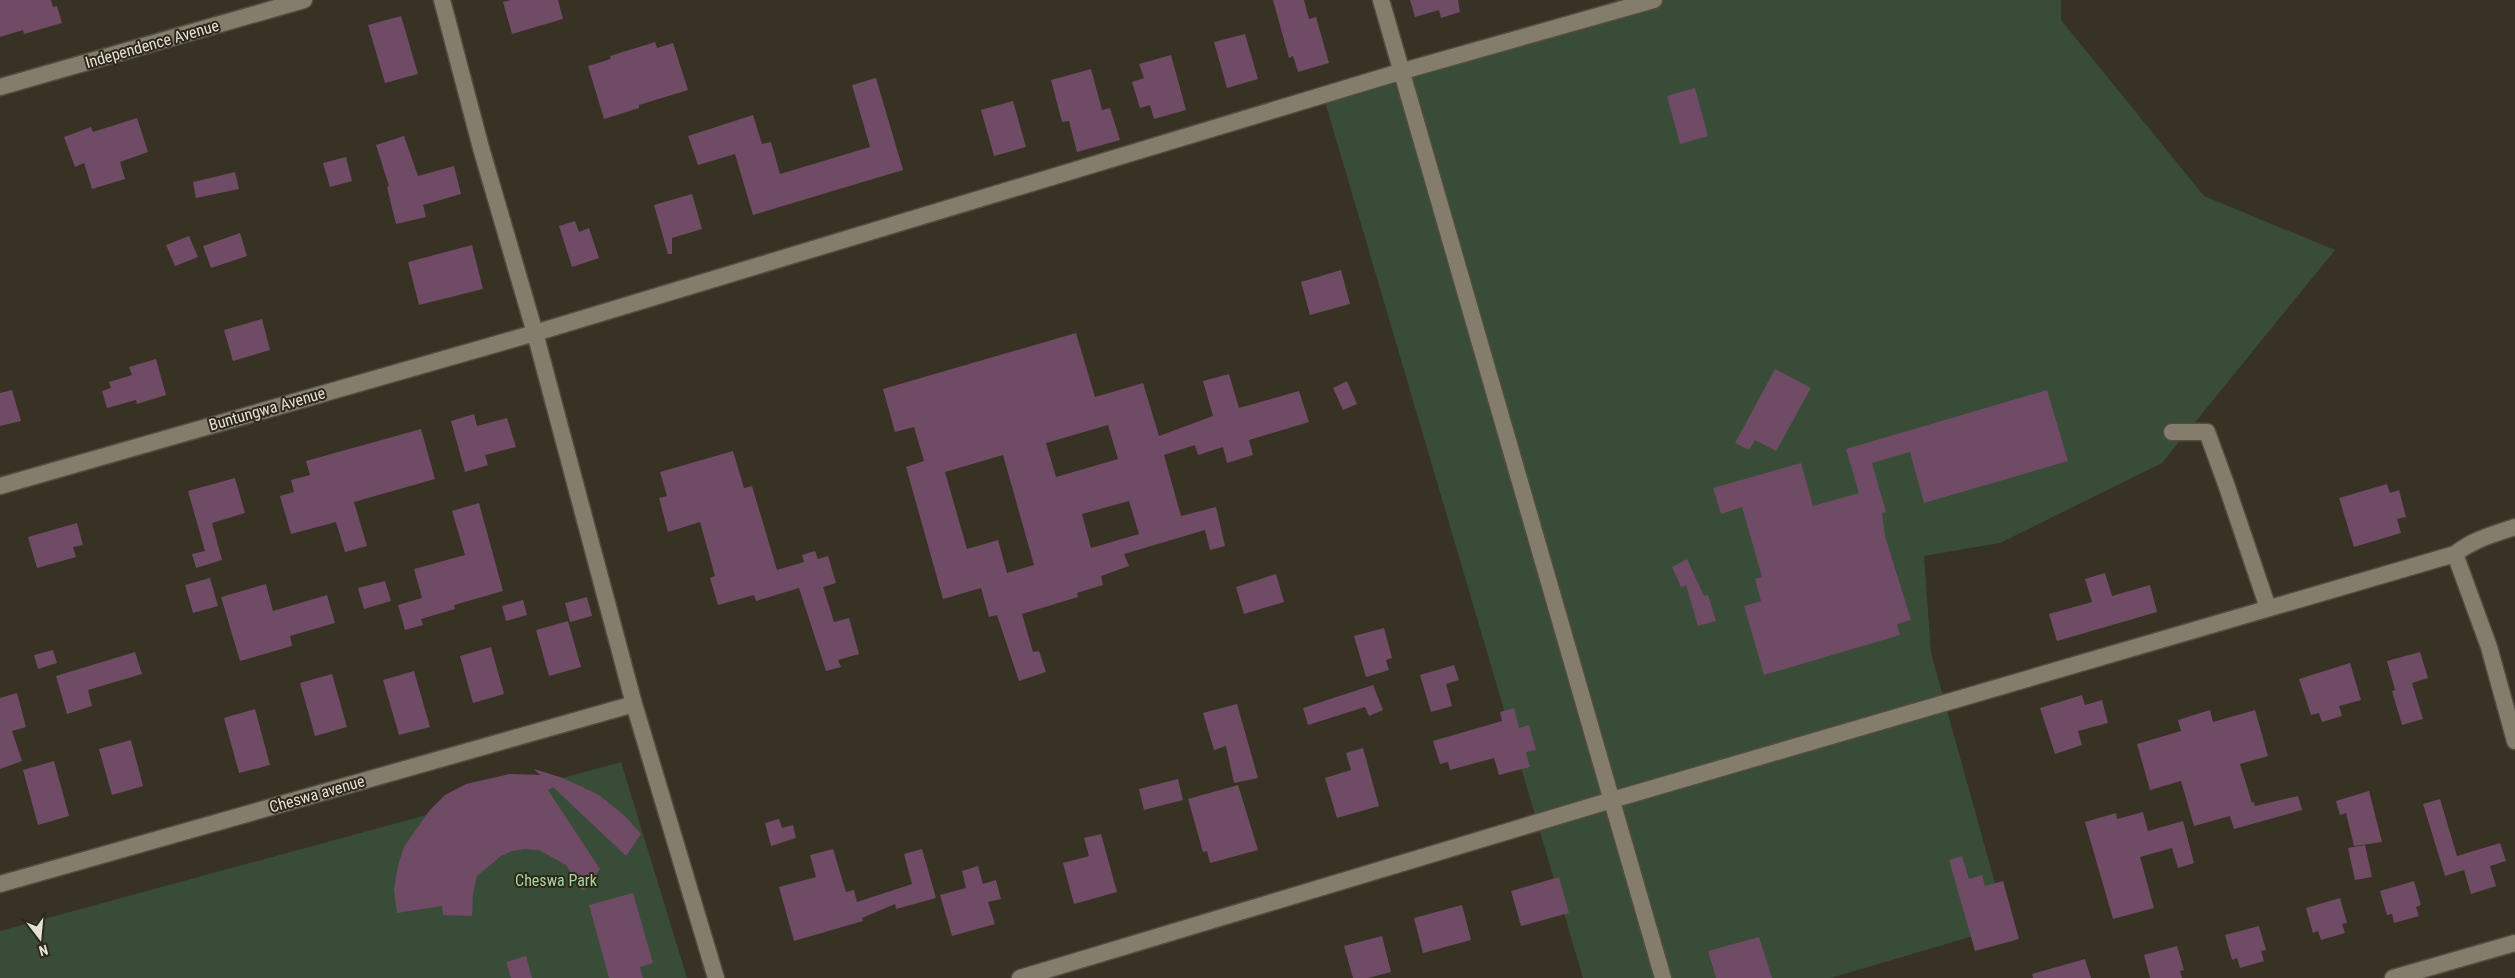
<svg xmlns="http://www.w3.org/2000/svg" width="2515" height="978" viewBox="0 0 2515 978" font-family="'Roboto Condensed',sans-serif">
<rect width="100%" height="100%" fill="#383224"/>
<!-- green -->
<path fill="#384c37" d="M 1618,0 L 2061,0 L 2061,20 L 2204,196 L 2335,250 L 2162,463 L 2000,543 L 1924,556 L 1931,653 L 2007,926 L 1831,978 L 1583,978 L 1321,88 Z
M 621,762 L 687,978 L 0,978 L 0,931 Z"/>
<!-- building -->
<path fill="#6f4b66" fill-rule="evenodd" d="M 0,0 L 51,0 L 53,7 L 57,6 L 62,23 L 24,34 L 23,30 L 0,37 Z
M 511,0 L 558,0 L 563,19 L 512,34 L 503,2 Z
M 1273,0 L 1304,0 L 1309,19 L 1316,17 L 1329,63 L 1298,72 L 1293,56 L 1289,58 Z
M 1410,0 L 1458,0 L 1460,12 L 1441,18 L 1439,10 L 1415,17 Z
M 401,16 L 418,74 L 385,83 L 368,25 Z
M 1245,34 L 1258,79 L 1227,88 L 1214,42 Z
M 655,42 L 657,48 L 673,43 L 688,90 L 639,105 L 639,108 L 604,119 L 588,66 L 611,59 L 610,56 Z
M 1171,55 L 1186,110 L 1154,119 L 1150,105 L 1140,108 L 1132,82 L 1144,78 L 1139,64 Z
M 1091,69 L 1102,110 L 1110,108 L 1120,140 L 1077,152 L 1069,121 L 1062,122 L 1051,80 Z
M 876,78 L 903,170 L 753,215 L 735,154 L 698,165 L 688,136 L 753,115 L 762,144 L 771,142 L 780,174 L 870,147 L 852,85 Z
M 1695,88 L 1708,136 L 1680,144 L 1667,96 Z
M 1013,101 L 1026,147 L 994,156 L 981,110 Z
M 137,118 L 148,152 L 120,162 L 125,179 L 92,189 L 84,163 L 75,167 L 64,137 L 91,127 L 93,132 Z
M 404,136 L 418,176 L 454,166 L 461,194 L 423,205 L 426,217 L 396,224 L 387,187 L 389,186 L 376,145 Z
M 346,157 L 352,181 L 330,187 L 323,163 Z
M 235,172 L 239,189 L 196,198 L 193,182 Z
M 692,194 L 702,229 L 672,238 L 672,254 L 668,254 L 654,205 Z
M 575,221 L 579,232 L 589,228 L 599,258 L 572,267 L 559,226 Z
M 240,233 L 247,256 L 211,268 L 203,246 Z
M 189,236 L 198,257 L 175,266 L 166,245 Z
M 472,245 L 483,289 L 419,305 L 408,262 Z
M 1341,270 L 1350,304 L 1310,315 L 1301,282 Z
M 262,319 L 270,350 L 233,361 L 224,330 Z
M 1076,333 L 1095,397 L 1143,383 L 1159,436 L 1213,416 L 1203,381 L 1229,374 L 1239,408 L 1299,391 L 1309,422 L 1249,440 L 1253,455 L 1227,463 L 1223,447 L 1198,455 L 1195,445 L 1164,455 L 1181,516 L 1216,507 L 1225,546 L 1210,550 L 1205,530 L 1124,554 L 1129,566 L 1101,576 L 1103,585 L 1077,593 L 1078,597 L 1022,614 L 1033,652 L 1039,651 L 1046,672 L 1019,681 L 997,615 L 989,617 L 981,588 L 943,599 L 906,467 L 924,461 L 914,427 L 895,432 L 883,389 ZM 1108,425 L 1118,459 L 1056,477 L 1046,443 ZM 1003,455 L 1034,565 L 1007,573 L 998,540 L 967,549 L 945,472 ZM 1129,501 L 1139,534 L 1091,548 L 1082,514 Z
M 156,359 L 166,395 L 137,404 L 136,400 L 107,408 L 102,391 L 111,388 L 109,382 L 132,375 L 129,367 Z
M 1775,369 L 1811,388 L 1776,451 L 1755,440 L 1749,450 L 1735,443 Z
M 1347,381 L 1357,404 L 1343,410 L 1333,388 Z
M 12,390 L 21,421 L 0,426 L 0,393 Z
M 2047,390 L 2068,461 L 1924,503 L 1910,452 L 1872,463 L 1886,512 L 1882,513 L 1885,536 L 1911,620 L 1897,624 L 1900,635 L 1764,675 L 1744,606 L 1761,601 L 1755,579 L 1762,577 L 1742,507 L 1721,514 L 1713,488 L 1801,463 L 1813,506 L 1859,493 L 1846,449 Z
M 474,414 L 477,426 L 507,418 L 516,447 L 485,455 L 488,465 L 465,472 L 451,421 Z
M 421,429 L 435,479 L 354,502 L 367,546 L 345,552 L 336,522 L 291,534 L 280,496 L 294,492 L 291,480 L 310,475 L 306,461 Z
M 733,451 L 744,488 L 752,486 L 777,570 L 804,562 L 802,555 L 815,551 L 818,559 L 828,556 L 836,583 L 823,587 L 834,622 L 849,618 L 859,654 L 838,660 L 841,667 L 826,671 L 799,588 L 756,601 L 754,595 L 718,605 L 710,578 L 715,576 L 700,522 L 668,532 L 659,498 L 667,496 L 660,472 Z
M 235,478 L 245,513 L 212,523 L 222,560 L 196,568 L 192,554 L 205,551 L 188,491 Z
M 2387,484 L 2390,493 L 2399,490 L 2406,517 L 2397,519 L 2401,533 L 2354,547 L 2339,498 Z
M 479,503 L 503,591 L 454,605 L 455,609 L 421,619 L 423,625 L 405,630 L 398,605 L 422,598 L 414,569 L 465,555 L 452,511 Z
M 77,523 L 83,545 L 73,547 L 76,557 L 37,568 L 28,537 Z
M 1687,559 L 1704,596 L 1708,595 L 1716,621 L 1698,626 L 1686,585 L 1681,587 L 1672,567 Z
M 2105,573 L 2112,596 L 2150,585 L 2157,612 L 2057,641 L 2049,614 L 2092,602 L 2085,579 Z
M 1276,574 L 1284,602 L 1244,614 L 1236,587 Z
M 210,578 L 218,606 L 193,613 L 185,585 Z
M 385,581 L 391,601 L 364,609 L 358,588 Z
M 266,584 L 273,611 L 327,595 L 335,623 L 290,636 L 292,646 L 240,661 L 221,597 Z
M 587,597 L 592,616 L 570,622 L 565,603 Z
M 523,600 L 527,615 L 506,621 L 502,606 Z
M 568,621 L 581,667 L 549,676 L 536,630 Z
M 1384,628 L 1392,658 L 1386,660 L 1389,670 L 1366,677 L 1354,636 Z
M 491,647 L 504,694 L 473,703 L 460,656 Z
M 53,650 L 57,663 L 38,669 L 34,655 Z
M 135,652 L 142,674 L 88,690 L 92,706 L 67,714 L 56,676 Z
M 2420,652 L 2428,678 L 2412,683 L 2423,719 L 2402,725 L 2392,691 L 2395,690 L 2387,661 Z
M 2350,663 L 2361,700 L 2339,706 L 2342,716 L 2322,722 L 2319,713 L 2311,715 L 2299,679 Z
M 1454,665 L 1459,680 L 1446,684 L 1452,706 L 1431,712 L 1420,675 Z
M 414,671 L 430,727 L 399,735 L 383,680 Z
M 332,674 L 347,727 L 315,736 L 300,683 Z
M 1373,685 L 1383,710 L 1369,716 L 1365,707 L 1308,725 L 1303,708 Z
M 17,693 L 26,727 L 12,731 L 22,761 L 0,769 L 0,698 Z
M 2082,695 L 2085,705 L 2102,700 L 2108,723 L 2078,731 L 2082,745 L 2055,754 L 2040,708 Z
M 1237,704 L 1258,778 L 1234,783 L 1226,746 L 1214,750 L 1203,713 Z
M 1514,708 L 1519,728 L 1529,725 L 1536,750 L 1526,752 L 1530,767 L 1499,775 L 1494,758 L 1450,770 L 1448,762 L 1440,764 L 1433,741 L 1502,721 L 1500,712 Z
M 255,709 L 270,765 L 239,773 L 224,718 Z
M 2210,710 L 2213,722 L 2255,710 L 2268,756 L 2240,764 L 2252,803 L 2254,802 L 2255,806 L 2298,796 L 2302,810 L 2234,829 L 2230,816 L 2194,826 L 2181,781 L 2150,790 L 2137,744 L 2181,731 L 2178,720 Z
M 131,740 L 143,786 L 112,795 L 99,749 Z
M 1363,748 L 1379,806 L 1337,818 L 1325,778 L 1351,770 L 1346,753 Z
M 54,761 L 69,816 L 38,825 L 23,770 Z
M 534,769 L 563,778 L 599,795 L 625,816 L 641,834 L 626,856 L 553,787 L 548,790 L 600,869 L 583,891 L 566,865 L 539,850 L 524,849 L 512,851 L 501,856 L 477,876 L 473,894 L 472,916 L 443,915 L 442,906 L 397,913 L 394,890 L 398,865 L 404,847 L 429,811 L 445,795 L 466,784 L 510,774 L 540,775 Z
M 1178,779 L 1183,800 L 1144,810 L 1139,789 Z
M 1238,785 L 1258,850 L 1210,863 L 1207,851 L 1203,852 L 1188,799 Z
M 2369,791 L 2382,842 L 2354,846 L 2346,813 L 2340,815 L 2336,801 Z
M 2440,799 L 2457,856 L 2500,843 L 2506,861 L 2490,866 L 2496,886 L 2471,894 L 2464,870 L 2445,876 L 2423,804 Z
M 2143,812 L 2148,831 L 2183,821 L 2194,863 L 2178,868 L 2172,848 L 2140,857 L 2154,908 L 2113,919 L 2085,822 L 2116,813 L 2117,819 Z
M 779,819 L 782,828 L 793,825 L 796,838 L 771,846 L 765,823 Z
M 1101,834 L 1117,892 L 1074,904 L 1063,863 L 1089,856 L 1084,838 Z
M 2365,845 L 2372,877 L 2355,880 L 2348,848 Z
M 833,849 L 846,892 L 854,890 L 857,902 L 912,884 L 904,854 L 922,849 L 936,898 L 896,909 L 895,904 L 862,918 L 863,921 L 794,941 L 779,887 L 816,877 L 810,855 Z
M 1962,856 L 1969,879 L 1982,875 L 1985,886 L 2003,881 L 2019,939 L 1975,951 L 1949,860 Z
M 978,866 L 983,884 L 996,880 L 1001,899 L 988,902 L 995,924 L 952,936 L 940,895 L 966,888 L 962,871 Z
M 1559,877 L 1569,913 L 1521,926 L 1511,891 Z
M 2414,881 L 2421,905 L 2416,907 L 2419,916 L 2394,923 L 2392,914 L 2387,915 L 2380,891 Z
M 633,893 L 653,963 L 640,967 L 643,978 L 609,978 L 589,905 Z
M 2340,898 L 2347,923 L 2342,924 L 2345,933 L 2321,940 L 2318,931 L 2313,933 L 2306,908 Z
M 1462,905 L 1471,940 L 1423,953 L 1414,918 Z
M 2259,926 L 2266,950 L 2261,951 L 2264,961 L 2240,968 L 2237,958 L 2232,960 L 2225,935 Z
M 1382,936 L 1391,972 L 1368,978 L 1353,978 L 1344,946 Z
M 1759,937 L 1772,978 L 1716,978 L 1708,951 Z
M 2177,946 L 2184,970 L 2180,971 L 2182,978 L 2150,978 L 2144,955 Z
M 526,956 L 532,978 L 511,978 L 506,962 Z
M 2085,959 L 2091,978 L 2033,978 L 2032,974 Z"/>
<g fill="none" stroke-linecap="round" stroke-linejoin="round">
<defs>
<path id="street" d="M 442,0 L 481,148 L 535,333 L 634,704 L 716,978
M 1381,0 L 1663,978
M 0,87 L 304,0
M 2172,432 L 2207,432 L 2226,484 L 2268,608
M 0,486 L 535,333 L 1403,71 L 1654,0
M 2455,554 C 2472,540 2494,534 2515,527
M 0,884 L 634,704
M 1020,978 L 1612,800 L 2455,554 L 2489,647 L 2515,741
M 2393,978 L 2515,943"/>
</defs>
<!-- street casing -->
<use href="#street" stroke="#524d41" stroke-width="19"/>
<!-- street -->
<use href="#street" stroke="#847d6c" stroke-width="16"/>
</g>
<g text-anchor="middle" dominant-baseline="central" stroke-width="4" stroke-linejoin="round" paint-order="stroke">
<!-- street labels -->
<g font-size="16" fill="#e3e0d7" stroke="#2e281a">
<text transform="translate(152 44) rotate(-16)">Independence Avenue</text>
<text transform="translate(267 409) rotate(-16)">Buntungwa Avenue</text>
<text transform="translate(317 794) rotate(-16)">Cheswa avenue</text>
</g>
<!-- park labels -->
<g font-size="16" fill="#a3d8a0" stroke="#2e281a">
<text x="556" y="880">Cheswa Park</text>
</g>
</g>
<!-- north arrow -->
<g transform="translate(40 938) rotate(164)" stroke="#2e281a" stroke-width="4" paint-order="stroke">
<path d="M0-4L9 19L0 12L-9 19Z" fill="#e3e0d7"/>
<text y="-8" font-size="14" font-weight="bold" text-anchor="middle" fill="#e3e0d7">N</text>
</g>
</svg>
